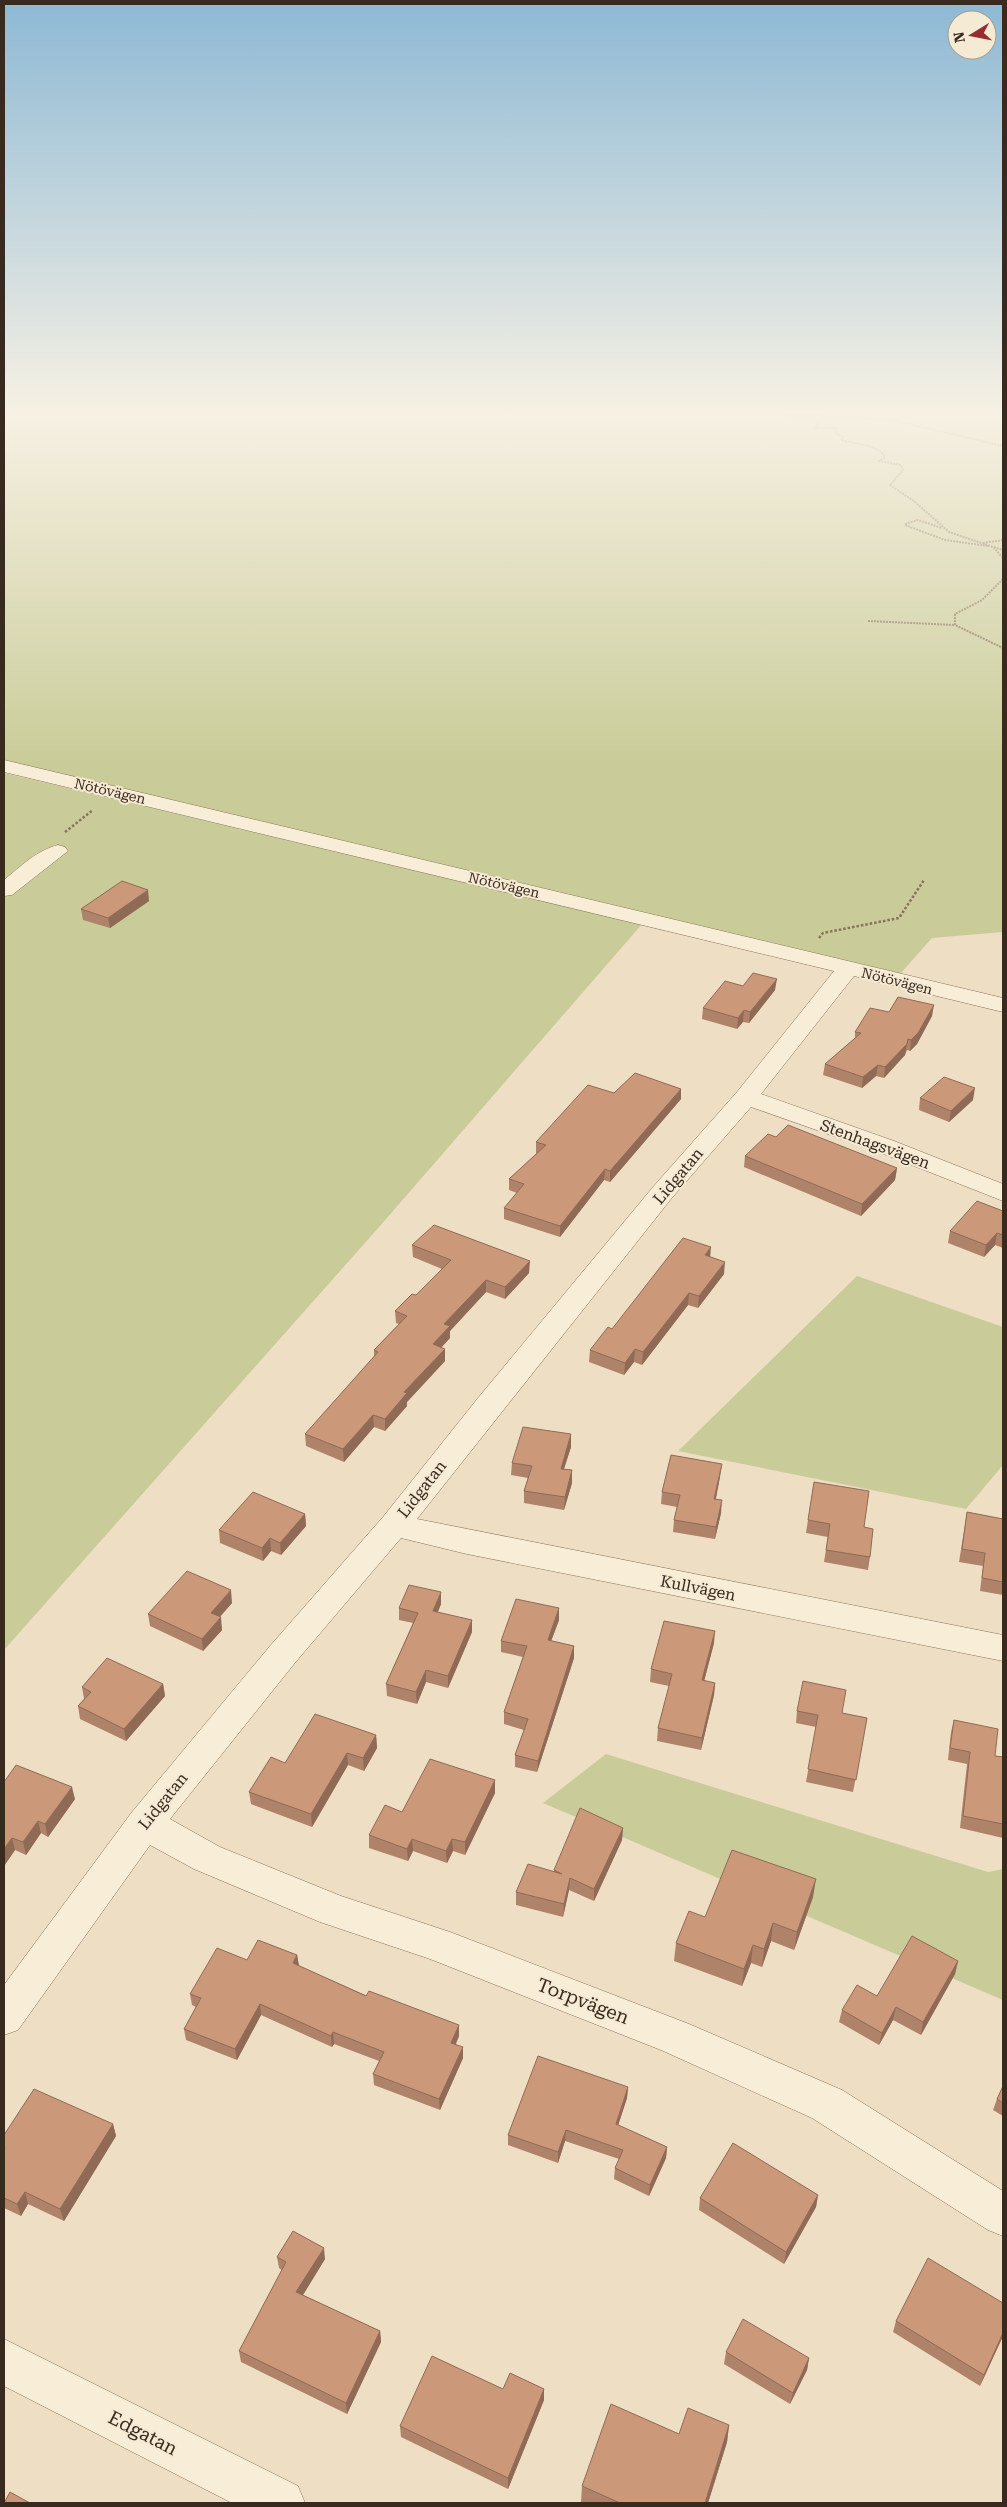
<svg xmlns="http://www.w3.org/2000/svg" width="1007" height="2507" viewBox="0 0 1007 2507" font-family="'Roboto Serif',serif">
<rect width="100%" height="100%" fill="#eedfc4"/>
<!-- green -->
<path fill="#c9cc98" d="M 4,414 L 1003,414 L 1003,932 L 932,938 L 893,982 L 620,910 L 4,761 Z
M 4,773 L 643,923 L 380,1226 L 4,1650 Z
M 857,1276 L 1003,1327 L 1003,1465 L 966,1509 L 678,1451 Z
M 606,1754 L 988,1872 L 1003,1869 L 1003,2000 L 543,1803 Z"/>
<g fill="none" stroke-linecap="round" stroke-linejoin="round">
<defs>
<path id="minor" d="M 4,760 L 1003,998 L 1003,1012 L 854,976 L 761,1094 L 894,1141 L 1003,1184 L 1003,1201 L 876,1151 L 751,1107 L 671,1199 L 417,1519 L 1003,1635 L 1003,1661 L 467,1554 L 401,1538 L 294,1664 L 170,1819 L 220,1847 L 341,1896 L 450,1932 L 689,2024 L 842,2090 L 1003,2191 L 1003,2236 L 988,2230 L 812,2118 L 661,2050 L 430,1959 L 320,1922 L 194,1869 L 150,1845 L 18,2030 L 4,2035 L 4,1985 L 132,1812 L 270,1646 L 383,1517 L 478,1398 L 653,1187 L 737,1092 L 834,971 L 4,772 Z
M 58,845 L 65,847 L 68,851 L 12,895 L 4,896 L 4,880 C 20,867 37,850 58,845 Z
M 4,2339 L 298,2486 L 305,2503 L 232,2503 L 4,2386 Z"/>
</defs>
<!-- minor casing -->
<use href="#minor" stroke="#88705b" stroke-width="1"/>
<!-- path-far1 -->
<path stroke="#88705b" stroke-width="2" stroke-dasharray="2 1" stroke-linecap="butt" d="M 772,414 L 780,415
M 778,414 L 892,420 L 1003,446
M 810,414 L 819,422 L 815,428 L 835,428 L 836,433 L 843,437 L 841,440 C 854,444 878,444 885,457 L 879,461 L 901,465 L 903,470 L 890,485 L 915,502 L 949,532 L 993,547 L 1003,558
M 789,416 L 813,419
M 905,524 L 918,520 L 942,528
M 905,525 L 945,540 L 988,546
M 983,543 L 1003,540
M 994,547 L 1003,550
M 1003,579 L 982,600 L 955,614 L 955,625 L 1003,648
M 868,621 L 955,625"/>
<!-- path -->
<path stroke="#88705b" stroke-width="2.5" stroke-dasharray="2.5 2" stroke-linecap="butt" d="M 65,832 L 93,810
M 819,938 L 823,933 L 899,918 L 924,880"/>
<!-- minor -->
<use href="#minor" fill="#f8edd7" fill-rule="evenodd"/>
</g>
<!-- wall -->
<path fill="#af8369" d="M 149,901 L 110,928 L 83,920 L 81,909 Z
M 743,986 L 775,990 L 749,1023 L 743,1022 L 737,1029 L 702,1019 L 703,1008 Z
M 889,1012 L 932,1016 L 917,1044 L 910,1051 L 907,1050 L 905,1055 L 884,1078 L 876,1076 L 862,1088 L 823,1075 L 825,1064 L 855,1038 L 855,1032 Z
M 614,1093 L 681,1099 L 610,1182 L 604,1180 L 560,1237 L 504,1219 L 504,1208 L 517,1193 L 509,1190 L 509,1179 L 537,1153 L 536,1153 L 536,1142 Z
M 920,1098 L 973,1100 L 949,1122 L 919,1110 Z
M 776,1137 L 897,1168 L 895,1180 L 861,1216 L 744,1167 L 745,1156 Z
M 1003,1211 L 1003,1248 L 995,1245 L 984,1257 L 948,1243 L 950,1231 Z
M 412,1245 L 529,1273 L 505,1299 L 486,1292 L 450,1331 L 450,1338 L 441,1348 L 445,1349 L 445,1361 L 407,1402 L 407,1406 L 385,1431 L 374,1427 L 344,1462 L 306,1446 L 305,1434 L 374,1357 L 374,1350 L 399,1324 L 396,1323 L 395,1311 L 416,1295 L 442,1269 L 413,1257 Z
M 710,1257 L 724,1274 L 698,1308 L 688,1305 L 642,1365 L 634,1362 L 624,1375 L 589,1362 L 590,1350 L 612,1329 Z
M 571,1434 L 571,1447 L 564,1469 L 572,1470 L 572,1483 L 564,1510 L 524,1503 L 524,1491 L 528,1478 L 511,1475 L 512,1463 Z
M 720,1477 L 716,1499 L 721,1513 L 715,1539 L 673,1532 L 674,1520 L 677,1507 L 661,1504 L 662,1492 Z
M 967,1512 L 1003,1519 L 1003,1595 L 980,1591 L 983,1566 L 959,1562 Z
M 305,1514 L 306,1526 L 281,1555 L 271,1551 L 263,1561 L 220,1543 L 219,1530 Z
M 808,1520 L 864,1527 L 870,1557 L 868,1570 L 824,1562 L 828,1537 L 806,1533 Z
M 232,1603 L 220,1617 L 222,1630 L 203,1651 L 150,1626 L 148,1614 Z
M 441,1604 L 438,1612 L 472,1632 L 448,1688 L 426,1682 L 417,1704 L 387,1696 L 386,1684 L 413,1623 L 399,1620 L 399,1608 Z
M 559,1620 L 551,1641 L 574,1646 L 574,1658 L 537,1772 L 515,1767 L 515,1755 L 524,1730 L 504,1724 L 504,1712 L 523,1657 L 501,1652 L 501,1641 Z
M 714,1643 L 704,1681 L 715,1683 L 714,1695 L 701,1750 L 657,1741 L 658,1728 L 669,1686 L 650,1682 L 651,1669 Z
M 163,1684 L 165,1696 L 126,1741 L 80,1719 L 78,1706 L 84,1699 L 82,1687 Z
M 797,1711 L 842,1713 L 867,1718 L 853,1792 L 806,1782 L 816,1727 L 796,1723 Z
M 954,1720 L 995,1756 L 1003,1757 L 1003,1838 L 960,1828 L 967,1764 L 948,1760 L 951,1732 Z
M 376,1735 L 377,1748 L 364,1771 L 348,1765 L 312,1827 L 251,1804 L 249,1792 L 285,1763 Z
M 495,1780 L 495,1793 L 465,1855 L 453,1851 L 447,1863 L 413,1851 L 408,1861 L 369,1848 L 369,1835 L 402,1812 Z
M 4,1782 L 75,1799 L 48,1837 L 41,1833 L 26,1855 L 15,1850 L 4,1866 Z
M 623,1828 L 622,1840 L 594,1901 L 569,1890 L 563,1917 L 516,1905 L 516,1892 L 554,1871 L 554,1870 Z
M 813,1897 L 794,1950 L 771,1941 L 762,1967 L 751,1963 L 742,1986 L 674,1961 L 676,1943 L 705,1917 Z
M 297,1955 L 299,1966 L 459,2036 L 456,2044 L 463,2058 L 440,2110 L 374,2085 L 373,2074 L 379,2061 L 334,2044 L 332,2047 L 261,2015 L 237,2060 L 186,2040 L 184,2029 L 196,2007 L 192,2005 L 190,1994 L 247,1960 Z
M 958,1961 L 955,1974 L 921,2035 L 893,2020 L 879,2045 L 839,2022 L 842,2010 Z
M 1003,2086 L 1003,2116 L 993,2110 L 997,2099 Z
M 628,2087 L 627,2098 L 618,2125 L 667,2147 L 666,2158 L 649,2196 L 614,2179 L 615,2168 L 619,2159 L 565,2141 L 558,2163 L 508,2145 L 508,2135 Z
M 113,2124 L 116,2136 L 64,2221 L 28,2204 L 21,2216 L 4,2208 L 4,2135 Z
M 818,2195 L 816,2207 L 784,2264 L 699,2210 L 700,2198 Z
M 277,2257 L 325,2259 L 303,2295 L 380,2331 L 381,2342 L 347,2414 L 241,2362 L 239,2351 L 282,2270 L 279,2268 Z
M 896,2321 L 1003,2336 L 980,2386 L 893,2332 Z
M 726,2352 L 809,2358 L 807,2370 L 790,2404 L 724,2364 Z
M 503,2389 L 544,2389 L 544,2400 L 508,2489 L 401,2437 L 400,2426 Z
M 729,2425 L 727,2442 L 708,2503 L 584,2503 L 581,2502 L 582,2486 L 679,2434 Z"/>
<!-- shaded-wall -->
<path fill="#8f6a55" d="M 148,890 L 149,901 L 110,928 L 108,918 Z
M 777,979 L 775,990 L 749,1023 L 750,1012 Z
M 934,1005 L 932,1016 L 917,1044 L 910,1051 L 911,1040 Z
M 744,1010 L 743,1022 L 737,1029 L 738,1018 Z
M 908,1039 L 905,1055 L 884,1078 L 885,1067 Z
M 878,1065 L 876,1076 L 862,1088 L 863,1077 Z
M 975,1088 L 973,1100 L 949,1122 L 951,1111 Z
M 681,1089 L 681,1099 L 610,1182 L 610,1171 Z
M 897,1168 L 895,1180 L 861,1216 L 862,1204 Z
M 605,1169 L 604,1180 L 560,1237 L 560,1226 Z
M 997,1233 L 995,1245 L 984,1257 L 986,1245 Z
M 711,1247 L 710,1259 L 705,1255 Z
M 530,1261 L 529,1273 L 505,1299 L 505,1287 Z
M 725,1262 L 724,1274 L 698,1308 L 699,1296 Z
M 486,1280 L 486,1292 L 450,1331 L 450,1338 L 433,1356 L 433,1344 L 444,1324 Z
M 689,1293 L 688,1305 L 642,1365 L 643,1352 Z
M 445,1349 L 445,1361 L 407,1402 L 407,1406 L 385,1431 L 385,1419 L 404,1392 Z
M 635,1349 L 634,1362 L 624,1375 L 625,1363 Z
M 373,1415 L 374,1427 L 344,1462 L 343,1449 Z
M 571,1434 L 571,1447 L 560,1481 L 561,1469 Z
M 722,1464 L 720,1477 L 713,1511 L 714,1499 Z
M 572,1470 L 572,1483 L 564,1510 L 565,1497 Z
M 722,1500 L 721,1513 L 715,1539 L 716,1527 Z
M 305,1514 L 306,1526 L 281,1555 L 280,1543 Z
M 270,1538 L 271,1551 L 263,1561 L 262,1548 Z
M 231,1590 L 232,1603 L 212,1625 L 211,1613 Z
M 441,1592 L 441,1604 L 433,1623 L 433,1611 Z
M 559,1608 L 559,1620 L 547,1652 L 548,1640 Z
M 221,1617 L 222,1630 L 203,1651 L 202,1639 Z
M 472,1620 L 472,1632 L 448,1688 L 448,1676 Z
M 715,1631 L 714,1643 L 701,1693 L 702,1680 Z
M 574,1646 L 574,1658 L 537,1772 L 538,1761 Z
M 426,1670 L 426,1682 L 417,1704 L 416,1692 Z
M 715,1683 L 714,1695 L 701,1750 L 702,1738 Z
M 163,1684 L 165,1696 L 126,1741 L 124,1729 Z
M 376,1735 L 377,1748 L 364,1771 L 363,1758 Z
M 347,1753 L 348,1765 L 312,1827 L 311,1814 Z
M 495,1780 L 495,1793 L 465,1855 L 465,1842 Z
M 72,1787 L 75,1799 L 48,1837 L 45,1824 Z
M 38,1821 L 41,1833 L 26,1855 L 23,1842 Z
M 623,1828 L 622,1840 L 594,1901 L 594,1889 Z
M 12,1838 L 15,1850 L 4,1866 L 4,1849 Z
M 412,1839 L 413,1851 L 408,1861 L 407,1849 Z
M 452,1839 L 453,1851 L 447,1863 L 446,1851 Z
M 570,1878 L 569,1890 L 563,1917 L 564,1904 Z
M 816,1879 L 813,1897 L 794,1950 L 797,1932 Z
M 773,1923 L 771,1941 L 762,1967 L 764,1949 Z
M 753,1945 L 751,1963 L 742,1986 L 744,1969 Z
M 297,1955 L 299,1966 L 293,1963 Z
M 958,1961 L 955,1974 L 921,2035 L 923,2022 Z
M 260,2004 L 261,2015 L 237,2060 L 235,2049 Z
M 896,2007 L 893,2020 L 879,2045 L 882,2033 Z
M 459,2025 L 459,2036 L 451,2054 L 451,2043 Z
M 333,2032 L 334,2044 L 332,2047 L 331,2036 Z
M 463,2047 L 463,2058 L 440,2110 L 439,2099 Z
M 628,2087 L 627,2098 L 615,2135 L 616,2124 Z
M 113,2124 L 116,2136 L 64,2221 L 60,2209 Z
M 566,2130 L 565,2141 L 558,2163 L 558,2152 Z
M 667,2147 L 666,2158 L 649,2196 L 650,2185 Z
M 25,2192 L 28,2204 L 21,2216 L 17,2204 Z
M 818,2195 L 816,2207 L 784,2264 L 786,2252 Z
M 324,2248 L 325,2259 L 298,2303 L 296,2292 Z
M 380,2331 L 381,2342 L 347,2414 L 346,2403 Z
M 1003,2333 L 1003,2336 L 980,2386 L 984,2375 Z
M 809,2358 L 807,2370 L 790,2404 L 793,2393 Z
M 544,2389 L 544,2400 L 508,2489 L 508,2478 Z
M 729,2425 L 727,2442 L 708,2503 L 705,2503 Z"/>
<!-- building -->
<path fill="#cc987a" stroke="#8f6a55" d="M 122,881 L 148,890 L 108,918 L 81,909 Z
M 753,973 L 777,979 L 750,1012 L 744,1010 L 738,1018 L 703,1008 L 725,981 L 743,986 Z
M 898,997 L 934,1005 L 918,1033 L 911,1040 L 908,1039 L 907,1044 L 885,1067 L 878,1065 L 863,1077 L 825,1064 L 861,1033 L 855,1032 L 870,1008 L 889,1012 Z
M 635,1073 L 681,1089 L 610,1171 L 605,1169 L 560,1226 L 504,1208 L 524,1184 L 509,1179 L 546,1145 L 536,1142 L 588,1085 L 614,1093 Z
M 944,1077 L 975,1088 L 951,1111 L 920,1098 Z
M 788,1125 L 897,1168 L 862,1204 L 745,1156 L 768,1134 L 776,1137 Z
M 977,1201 L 1003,1211 L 1003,1235 L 997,1233 L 986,1245 L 950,1231 Z
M 434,1225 L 530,1261 L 505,1287 L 486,1280 L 444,1324 L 450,1326 L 433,1344 L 445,1349 L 404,1392 L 407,1393 L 385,1419 L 373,1415 L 343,1449 L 305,1434 L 378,1352 L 374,1350 L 407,1316 L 395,1311 L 412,1294 L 416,1295 L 451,1260 L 412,1245 Z
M 683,1238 L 711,1247 L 705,1255 L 725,1262 L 699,1296 L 689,1293 L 643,1352 L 635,1349 L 625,1363 L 590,1350 L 608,1327 L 612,1329 Z
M 523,1427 L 571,1434 L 561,1469 L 572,1470 L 565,1497 L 524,1491 L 532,1466 L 512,1463 Z
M 671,1455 L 722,1464 L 714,1499 L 722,1500 L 716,1527 L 674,1520 L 680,1495 L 662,1492 Z
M 814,1482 L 869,1491 L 864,1527 L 873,1529 L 870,1557 L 826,1550 L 830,1524 L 808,1520 Z
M 253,1492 L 305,1514 L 280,1543 L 270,1538 L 262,1548 L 219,1530 Z
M 967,1512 L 1003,1519 L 1003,1582 L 982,1578 L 985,1553 L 962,1549 Z
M 187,1571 L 231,1590 L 211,1613 L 221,1617 L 202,1639 L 148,1614 Z
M 409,1585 L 441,1592 L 433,1611 L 472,1620 L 448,1676 L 426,1670 L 416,1692 L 386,1684 L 418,1613 L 399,1608 Z
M 516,1599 L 559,1608 L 548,1640 L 574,1646 L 538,1761 L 515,1755 L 528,1719 L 504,1712 L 527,1646 L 501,1641 Z
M 664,1621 L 715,1631 L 702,1680 L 715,1683 L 702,1738 L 658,1728 L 672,1674 L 651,1669 Z
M 107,1658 L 163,1684 L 124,1729 L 78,1706 L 91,1692 L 82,1687 Z
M 803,1681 L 846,1690 L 842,1713 L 867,1718 L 856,1780 L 808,1769 L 818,1715 L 797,1711 Z
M 315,1714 L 376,1735 L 363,1758 L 347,1753 L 311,1814 L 249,1792 L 271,1757 L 285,1763 Z
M 954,1720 L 998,1729 L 995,1756 L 1003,1757 L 1003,1824 L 963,1816 L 970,1752 L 950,1748 Z
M 430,1759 L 495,1780 L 465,1842 L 452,1839 L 446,1851 L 412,1839 L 407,1849 L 369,1835 L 385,1805 L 402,1812 Z
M 16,1765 L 72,1787 L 45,1824 L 38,1821 L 23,1842 L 12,1838 L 4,1849 L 4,1782 Z
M 580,1808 L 623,1828 L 594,1889 L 570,1878 L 564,1904 L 516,1892 L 528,1864 L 562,1874 L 554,1870 Z
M 732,1850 L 816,1879 L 797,1932 L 773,1923 L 764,1949 L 753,1945 L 744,1969 L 676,1943 L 689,1911 L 705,1917 Z
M 912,1936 L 958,1961 L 923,2022 L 896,2007 L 882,2033 L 842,2010 L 857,1985 L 877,1996 Z
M 258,1940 L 297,1955 L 293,1963 L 366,1996 L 369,1991 L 459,2025 L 451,2043 L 463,2047 L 439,2099 L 373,2074 L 384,2052 L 333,2032 L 331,2036 L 260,2004 L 235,2049 L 184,2029 L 201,1998 L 190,1994 L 217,1948 L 247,1960 Z
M 538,2056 L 628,2087 L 616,2124 L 667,2147 L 650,2185 L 615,2168 L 623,2150 L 566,2130 L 558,2152 L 508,2135 Z
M 1003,2086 L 1003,2103 L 997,2099 Z
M 34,2089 L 113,2124 L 60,2209 L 25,2192 L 17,2204 L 4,2198 L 4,2150 L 5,2148 L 4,2147 L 4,2135 Z
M 733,2143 L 818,2195 L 786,2252 L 700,2198 Z
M 293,2231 L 324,2248 L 296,2292 L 380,2331 L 346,2403 L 239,2351 L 286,2262 L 277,2257 Z
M 928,2258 L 1003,2303 L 1003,2333 L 984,2375 L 896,2321 Z
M 743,2319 L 809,2358 L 793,2393 L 726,2352 Z
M 432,2356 L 503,2389 L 510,2373 L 544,2389 L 508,2478 L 400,2426 Z
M 611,2404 L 679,2434 L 688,2408 L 729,2425 L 705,2503 L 620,2503 L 582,2486 Z
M 10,2492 L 30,2503 L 4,2503 Z"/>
<!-- sky -->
<linearGradient id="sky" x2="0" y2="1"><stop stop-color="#8db9d5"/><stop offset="0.54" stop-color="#f7f1e4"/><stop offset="1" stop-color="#f7f1e4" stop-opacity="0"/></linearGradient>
<rect width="1007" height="765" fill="url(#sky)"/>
<g text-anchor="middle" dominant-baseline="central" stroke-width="4" stroke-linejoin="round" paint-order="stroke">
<!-- far-street labels -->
<g font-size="14" fill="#382a1e" stroke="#f5ead4">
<text transform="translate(110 791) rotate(13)">Nötövägen</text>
<text transform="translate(504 885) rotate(13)">Nötövägen</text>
<text transform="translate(897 981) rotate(14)">Nötövägen</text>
</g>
<!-- street labels -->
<g font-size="16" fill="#382a1e" stroke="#f5ead4">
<text transform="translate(875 1144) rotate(20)">Stenhagsvägen</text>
<text transform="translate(678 1176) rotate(-50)">Lidgatan</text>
<text transform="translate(422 1489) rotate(-52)">Lidgatan</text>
<text transform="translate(698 1588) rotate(11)">Kullvägen</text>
<text transform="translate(163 1801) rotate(-51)">Lidgatan</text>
</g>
<!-- near-street labels -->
<g font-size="19" fill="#382a1e" stroke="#f5ead4">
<text transform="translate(583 2001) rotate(21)">Torpvägen</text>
<text transform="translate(143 2433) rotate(27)">Edgatan</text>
</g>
</g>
<!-- border -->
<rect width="1007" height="2507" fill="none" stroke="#382a1e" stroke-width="10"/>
<!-- north arrow -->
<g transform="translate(972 35) rotate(260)"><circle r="24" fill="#f5ead4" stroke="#a99d8b"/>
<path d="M0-4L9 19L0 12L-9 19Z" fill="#972b32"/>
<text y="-8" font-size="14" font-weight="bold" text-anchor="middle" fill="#382a1e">N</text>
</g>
</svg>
